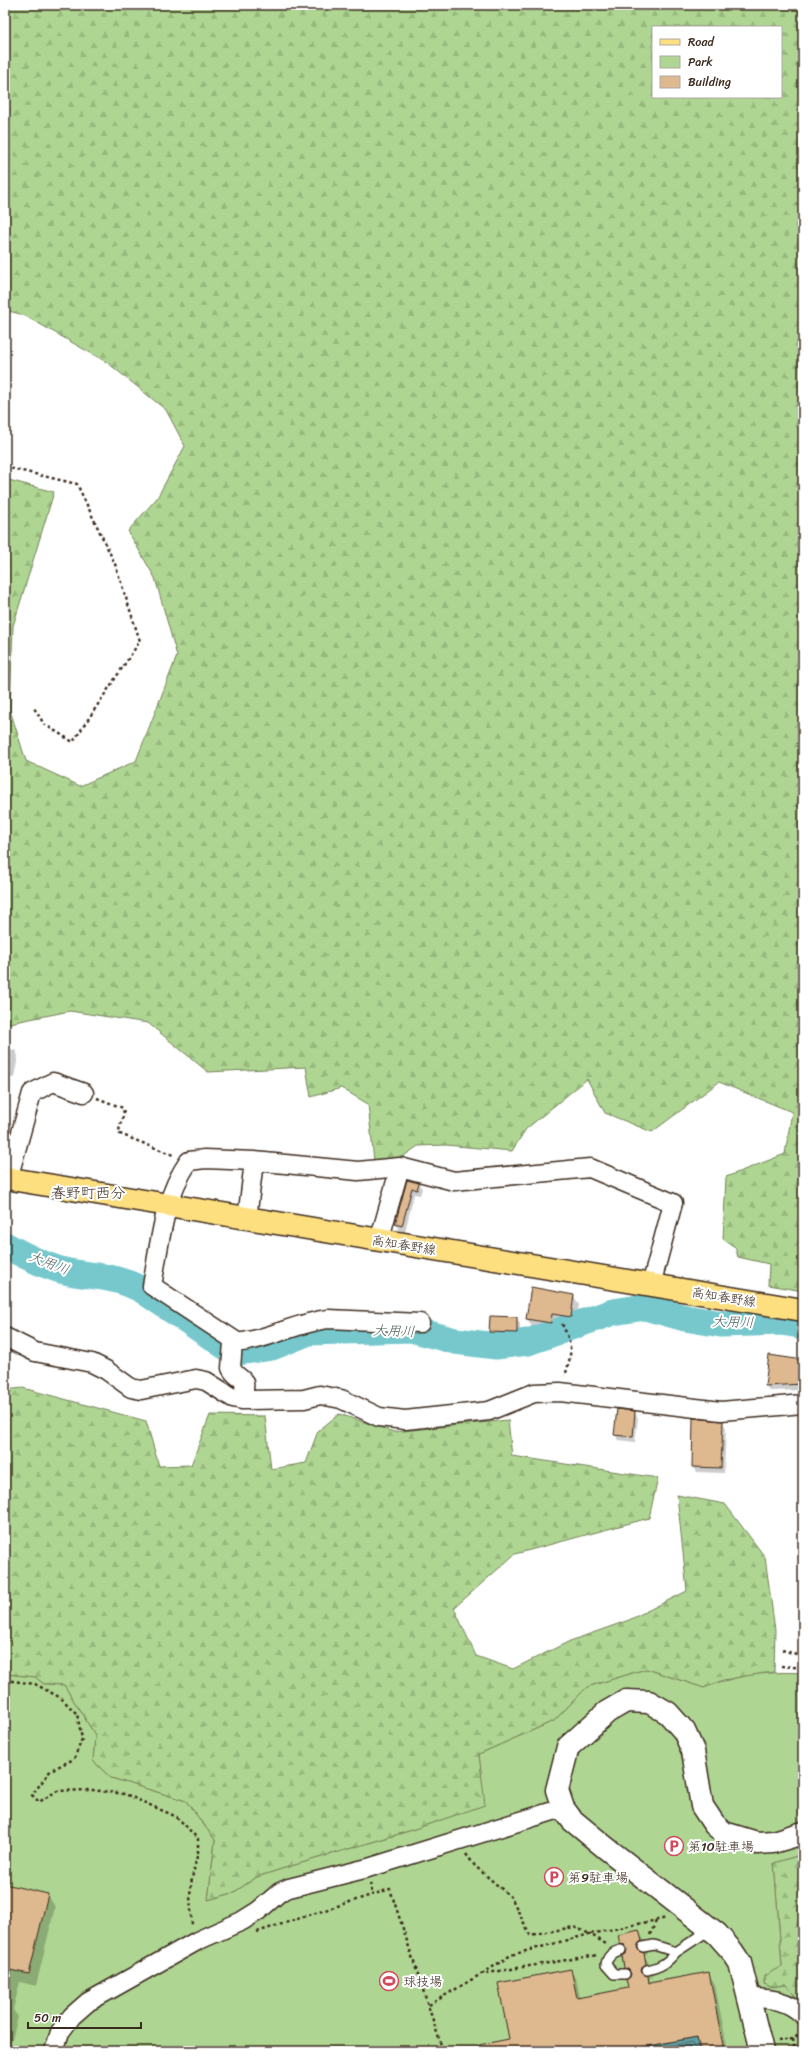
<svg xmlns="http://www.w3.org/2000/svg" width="808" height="2056" viewBox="0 0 808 2056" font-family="Sriracha,'Klee One',sans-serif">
<defs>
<pattern id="forest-firs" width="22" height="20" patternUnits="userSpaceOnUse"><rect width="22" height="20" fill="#aed692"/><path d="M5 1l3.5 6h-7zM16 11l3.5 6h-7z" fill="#97b87d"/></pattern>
</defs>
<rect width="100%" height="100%" fill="#fff"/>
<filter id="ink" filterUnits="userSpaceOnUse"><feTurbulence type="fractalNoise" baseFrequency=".025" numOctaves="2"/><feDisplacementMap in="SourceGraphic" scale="8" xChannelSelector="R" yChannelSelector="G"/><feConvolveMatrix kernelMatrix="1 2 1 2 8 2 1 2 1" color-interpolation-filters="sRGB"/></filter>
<g filter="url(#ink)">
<!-- forest -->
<path fill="url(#forest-firs)" stroke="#748058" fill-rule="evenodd" d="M 5,5 L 803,5 L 803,1291 L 768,1285 L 769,1264 L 738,1257 L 735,1247 L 723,1239 L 726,1177 L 785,1154 L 792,1112 L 719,1082 L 652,1132 L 605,1113 L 587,1079 L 526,1129 L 512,1151 L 446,1145 L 418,1146 L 398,1160 L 374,1161 L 368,1104 L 341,1088 L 311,1097 L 306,1067 L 208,1072 L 148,1023 L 70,1011 L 5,1024 L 5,886 L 9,880 L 5,868 L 5,479 L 54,492 L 13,626 L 10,710 L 26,761 L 80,786 L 136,761 L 177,656 L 155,578 L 128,531 L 157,498 L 185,446 L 166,410 L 108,363 L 24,315 L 5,310 ZM 653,27 L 781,27 L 781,97 L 653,97 Z
M 23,1388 L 146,1421 L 159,1466 L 191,1465 L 210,1415 L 265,1416 L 271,1469 L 306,1463 L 318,1431 L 339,1414 L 394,1432 L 508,1420 L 512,1456 L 658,1478 L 649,1518 L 515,1554 L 454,1608 L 476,1656 L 513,1669 L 570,1641 L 629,1620 L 687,1591 L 677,1495 L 725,1504 L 765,1557 L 775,1630 L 774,1672 L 723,1680 L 704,1688 L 646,1669 L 587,1687 L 554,1721 L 479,1754 L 486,1805 L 406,1832 L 285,1868 L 257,1877 L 233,1893 L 208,1900 L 215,1840 L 186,1801 L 111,1778 L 93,1761 L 95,1735 L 64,1685 L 44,1684 L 35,1677 L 5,1674 L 5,1390 Z
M 803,1854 L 803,2005 L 786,1985 L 771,1987 L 764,1984 L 764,1975 L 782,1966 L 774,1863 Z"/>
<!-- green -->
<path fill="#aed692" stroke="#748058" d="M 646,1669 L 704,1688 C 736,1675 769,1671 803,1673 L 803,1854 L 774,1863 L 782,1966 L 764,1976 L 764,1984 L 771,1987 L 786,1985 L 803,2005 L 803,2051 L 5,2051 L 5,1674 L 35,1677 L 44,1684 L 64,1685 L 95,1735 L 93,1761 L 111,1778 L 186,1801 L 215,1840 L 208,1900 L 233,1893 L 257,1877 L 285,1868 L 406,1832 L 485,1805 L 479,1754 L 554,1721 L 587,1687 Z"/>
<!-- water -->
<path fill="#76c8cd" stroke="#5e8987" d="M 697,2037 L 700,2051 L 622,2051 Z"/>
<!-- shadow -->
<path fill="#0003" d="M 5,1048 L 15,1050 L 18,1056 L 14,1078 L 5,1077 Z
M 408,1181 L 419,1184 L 422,1189 L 420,1195 L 414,1194 L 405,1232 L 399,1230 L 396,1224 Z
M 574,1296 L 579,1305 L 575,1325 L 557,1322 L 555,1331 L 532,1327 L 527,1318 Z
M 517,1318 L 520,1324 L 520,1338 L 493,1338 L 490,1332 Z
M 803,1361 L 803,1390 L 769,1391 L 766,1385 Z
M 635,1412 L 638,1418 L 635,1442 L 618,1440 L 615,1434 Z
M 723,1422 L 726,1428 L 724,1473 L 696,1472 L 693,1467 Z
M 5,1885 L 48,1895 L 55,1907 L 36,1986 L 20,1982 L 13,2010 L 18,2017 L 9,2051 L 5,2051 Z
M 639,1932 L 646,1943 L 648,1953 L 645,1956 L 650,1966 L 652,1976 L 649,1979 L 652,1984 L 708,1973 L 715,1985 L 728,2051 L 701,2051 L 700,2049 L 688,2051 L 487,2051 L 510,2040 L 571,1970 L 577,1982 L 580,1998 L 629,1989 L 631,1978 L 625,1968 L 627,1954 L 621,1944 Z"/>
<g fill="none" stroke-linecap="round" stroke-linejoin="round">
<!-- shore -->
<path stroke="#536964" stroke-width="1" d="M 643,2051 L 692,2042 L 696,2051"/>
<!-- river -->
<path stroke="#76c8cd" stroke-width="27" d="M 5,1245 C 23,1255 49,1268 69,1272 C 97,1277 117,1276 144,1291 L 225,1346 L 239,1352 L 272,1347 L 309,1332 L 411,1329 L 455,1341 L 496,1346 L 528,1342 L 613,1312 L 645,1307 L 685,1318 L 721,1324 L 781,1322 L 800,1325 L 803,1328"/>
</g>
<!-- building -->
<path fill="#deb88f" stroke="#3b2a1e" d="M 407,1180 L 419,1183 L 417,1190 L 412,1188 L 402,1226 L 395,1224 Z
M 531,1287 L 574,1295 L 571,1317 L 552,1314 L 551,1323 L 526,1319 Z
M 490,1316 L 517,1317 L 517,1333 L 489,1332 Z
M 769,1355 L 803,1360 L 803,1384 L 765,1386 Z
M 617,1409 L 635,1411 L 633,1437 L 614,1435 Z
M 693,1418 L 723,1421 L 721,1468 L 692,1467 Z
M 5,1884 L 48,1894 L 29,1974 L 5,1969 Z
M 639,1930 L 642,1941 L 638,1945 L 637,1948 L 641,1952 L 644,1953 L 646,1964 L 643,1966 L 641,1971 L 643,1974 L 648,1976 L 649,1983 L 709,1972 L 724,2051 L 700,2051 L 697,2037 L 622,2051 L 479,2051 L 479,2045 L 509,2039 L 498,1983 L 571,1969 L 577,1998 L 628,1988 L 626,1980 L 630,1977 L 631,1974 L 628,1969 L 624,1968 L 622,1956 L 626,1954 L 627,1949 L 625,1945 L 620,1944 L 618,1935 Z"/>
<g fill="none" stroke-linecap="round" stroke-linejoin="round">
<defs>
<path id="service" d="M 643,1947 L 654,1945 L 676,1952 L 711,1929
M 621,1950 C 612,1952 607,1957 606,1965 L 614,1974 L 625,1974
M 647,1970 C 661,1967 667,1963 676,1952"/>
<path id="minor" d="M 254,1161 L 205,1159 L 189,1161 C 163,1198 160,1243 152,1286 L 234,1340 L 233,1343 C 266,1341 295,1323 328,1319 L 420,1323
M 8,1179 L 32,1093 L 53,1082 L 84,1093
M 247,1219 L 254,1161 L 358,1171 L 400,1167
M 379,1241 L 400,1167 L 454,1181 L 590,1168 L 673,1203 L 651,1285
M 5,1337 L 35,1352 L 92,1363 L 106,1370 L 131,1388 L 141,1390 L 196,1379 L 206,1381 L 233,1398 L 242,1400 L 304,1399 L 320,1395 L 341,1399 L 379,1417 L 405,1420 L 489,1411 L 534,1393 L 560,1392 L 721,1411 L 803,1404
M 233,1343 L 231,1368 C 239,1384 249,1372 242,1400
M 749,1998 C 770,1998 788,2000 803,2015
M 54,2051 L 60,2032 L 72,2016 L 88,2002 L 197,1941 L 242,1921 L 258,1911 L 280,1892 L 289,1888 L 368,1868 L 563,1808"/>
<path id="tertiary" d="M 762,2051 L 740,1963 L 732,1951 L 717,1934 L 606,1848 L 572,1820 L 563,1808 L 557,1790 L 568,1747 L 607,1712 L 626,1701 L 649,1702 L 668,1713 L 684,1731 L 693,1751 L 702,1806 L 714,1824 L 724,1833 L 757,1843 L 773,1842 L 803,1833"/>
<path id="primary" d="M 5,1178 L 803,1310"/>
</defs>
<!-- service casing -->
<use href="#service" stroke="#3b2a1e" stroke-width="12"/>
<!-- minor casing -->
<use href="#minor" stroke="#3b2a1e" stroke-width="21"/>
<!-- tertiary casing -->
<use href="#tertiary" stroke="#3b2a1e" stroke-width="25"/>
<!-- primary casing -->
<use href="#primary" stroke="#3b2a1e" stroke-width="25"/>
<!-- path -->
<path stroke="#3b2a1e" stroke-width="2.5" stroke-dasharray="3 3" stroke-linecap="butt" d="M 5,467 L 77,484 L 115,564 L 140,641 L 73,742 L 44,724 L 34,708
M 97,1098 L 123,1108 C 126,1117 117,1125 120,1134 L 173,1155
M 562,1324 C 573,1346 572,1353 565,1376
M 782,1650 L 803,1656
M 781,1666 L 803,1668
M 5,1680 L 35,1684 L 61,1698 L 77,1714 L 82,1739 L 74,1759 L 51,1770 L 32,1795 L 39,1802 L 57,1791 L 92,1790 L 125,1794 L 177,1817 L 198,1839 L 198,1852 L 192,1878 L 190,1896 L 192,1926
M 466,1854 L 475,1866 L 511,1897 L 530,1935 L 574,1927 L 590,1934 L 667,1918
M 370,1883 L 372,1895
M 257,1932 L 390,1889 L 443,2051
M 650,1935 L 656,1921
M 482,1974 L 511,1955 L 590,1934 L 606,1944
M 429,2005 L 481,1974 L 597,1955
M 793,2039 L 795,2051
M 778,2041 L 793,2039 L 803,2032
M 9,2051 L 9,2048 L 24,2051"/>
<!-- service -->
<use href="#service" stroke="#fff" stroke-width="9"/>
<!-- minor -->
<use href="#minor" stroke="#fff" stroke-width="18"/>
<!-- tertiary -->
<use href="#tertiary" stroke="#fff" stroke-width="22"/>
<!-- primary -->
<use href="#primary" stroke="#fedf80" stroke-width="22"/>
</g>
</g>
<!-- icons -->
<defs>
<symbol id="parking-ring" viewBox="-11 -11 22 22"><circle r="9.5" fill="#fff" stroke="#d1495b" stroke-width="1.5"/><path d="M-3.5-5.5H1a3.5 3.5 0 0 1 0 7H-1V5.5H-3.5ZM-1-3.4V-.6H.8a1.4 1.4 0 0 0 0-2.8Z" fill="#d1495b"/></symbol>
<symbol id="stadium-ring" viewBox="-11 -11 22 22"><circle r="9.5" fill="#fff" stroke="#d1495b" stroke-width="1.5"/><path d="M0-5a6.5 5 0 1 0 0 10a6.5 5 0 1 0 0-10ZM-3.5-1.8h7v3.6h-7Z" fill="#d1495b"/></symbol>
</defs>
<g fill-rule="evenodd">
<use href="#parking-ring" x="663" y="1835" width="22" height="22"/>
<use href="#parking-ring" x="543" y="1866" width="22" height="22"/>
<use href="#stadium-ring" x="378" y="1970" width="22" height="22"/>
</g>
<g text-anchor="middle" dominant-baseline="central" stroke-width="4" stroke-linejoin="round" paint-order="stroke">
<!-- street labels -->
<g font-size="13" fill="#3b2a1e" stroke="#fff">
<text transform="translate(404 1245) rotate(9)">高知春野線</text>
<text transform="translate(724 1297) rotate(9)">高知春野線</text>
</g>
<!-- poi labels -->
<g font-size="13" fill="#3b2a1e" stroke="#fff" text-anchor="start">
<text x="688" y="1846">第10駐車場</text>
<text x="568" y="1877">第9駐車場</text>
<text x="403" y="1981">球技場</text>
</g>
<!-- water labels -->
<g font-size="14" font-style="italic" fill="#50615b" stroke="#fff">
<text transform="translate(49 1263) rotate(21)">大用川</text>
<text transform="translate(733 1322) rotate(2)">大用川</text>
<text transform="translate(394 1331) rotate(2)">大用川</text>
</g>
<!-- quarter labels -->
<g font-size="15" fill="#3b2a1e" stroke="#fff">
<text x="88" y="1193">春野町西分</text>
</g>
</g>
<!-- margin -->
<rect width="808" height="2056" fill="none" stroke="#fff" stroke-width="20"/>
<rect x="10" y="10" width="788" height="2036" fill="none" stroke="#3b2a1e" stroke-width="1.5" filter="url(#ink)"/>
<!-- legend -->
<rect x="652" y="26" width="130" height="72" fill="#ffffff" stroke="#b1aaa5"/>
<rect x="660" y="39" width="20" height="6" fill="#fedf80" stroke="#b1aaa5"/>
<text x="688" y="46" font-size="12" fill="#3b2a1e">Road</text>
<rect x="660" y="56" width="20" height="12" fill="#aed692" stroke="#b1aaa5"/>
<text x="688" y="66" font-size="12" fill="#3b2a1e">Park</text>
<rect x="660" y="76" width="20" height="12" fill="#deb88f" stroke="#b1aaa5"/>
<text x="688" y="86" font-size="12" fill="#3b2a1e">Building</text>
<!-- scale -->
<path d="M28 2022v6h113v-6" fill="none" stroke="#3b2a1e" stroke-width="2"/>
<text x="34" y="2022" font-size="12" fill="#3b2a1e" stroke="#ffffff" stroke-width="3" paint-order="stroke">50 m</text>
</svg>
